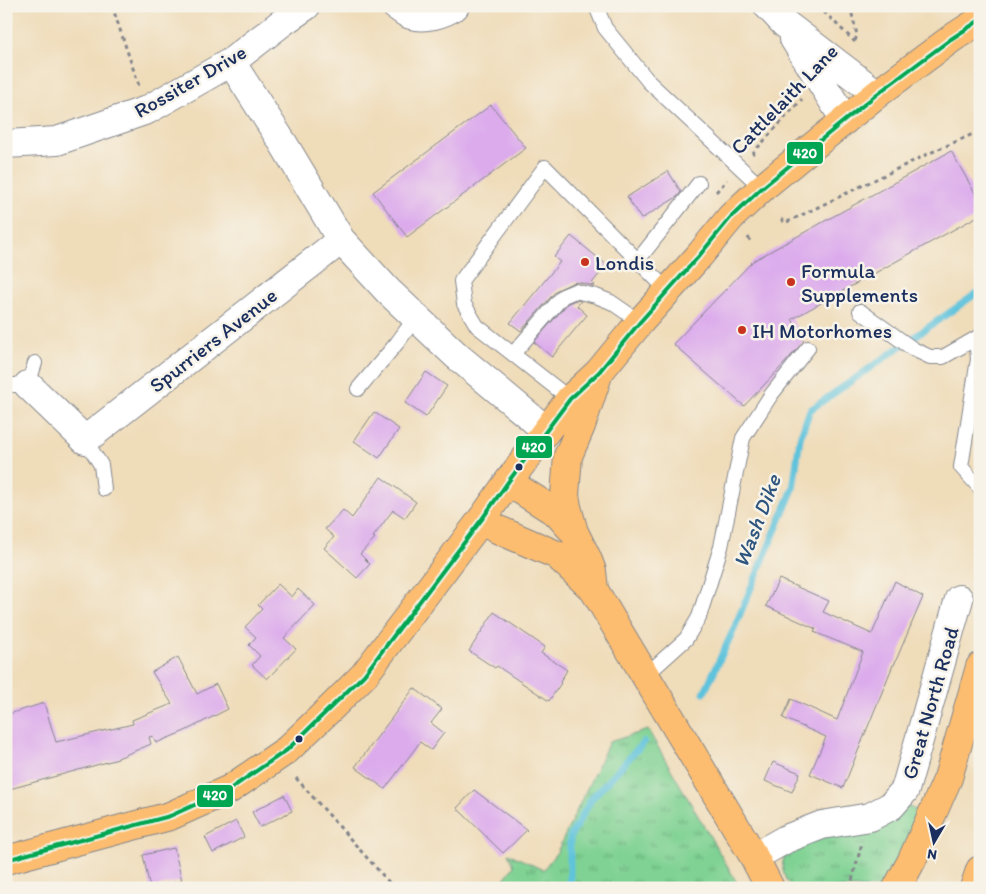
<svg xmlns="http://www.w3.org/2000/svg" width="986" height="894" viewBox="0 0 986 894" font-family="Itim,sans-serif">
<defs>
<pattern id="grass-tufts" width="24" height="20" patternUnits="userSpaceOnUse" patternTransform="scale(1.25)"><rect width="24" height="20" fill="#7fd293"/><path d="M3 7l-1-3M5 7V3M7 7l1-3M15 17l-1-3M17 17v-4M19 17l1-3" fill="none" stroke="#67ab7b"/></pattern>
</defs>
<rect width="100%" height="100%" fill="#f7f3e8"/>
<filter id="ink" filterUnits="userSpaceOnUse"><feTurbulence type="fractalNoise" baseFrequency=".02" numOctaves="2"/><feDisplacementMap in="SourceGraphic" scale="10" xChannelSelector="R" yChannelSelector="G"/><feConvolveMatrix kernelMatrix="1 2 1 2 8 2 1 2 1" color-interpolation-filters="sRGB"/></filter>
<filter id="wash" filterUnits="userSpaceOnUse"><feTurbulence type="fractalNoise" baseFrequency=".0096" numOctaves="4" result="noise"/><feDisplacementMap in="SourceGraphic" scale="20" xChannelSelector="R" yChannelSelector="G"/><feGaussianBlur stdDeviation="1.12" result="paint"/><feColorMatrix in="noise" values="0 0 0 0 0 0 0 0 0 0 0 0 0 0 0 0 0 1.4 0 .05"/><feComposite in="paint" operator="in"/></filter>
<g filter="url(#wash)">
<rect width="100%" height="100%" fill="#efdcb9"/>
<!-- grass -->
<path fill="url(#grass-tufts)" stroke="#4d8078" d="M 648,730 L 740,888 L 497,888 L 514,866 L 508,853 L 543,870 L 557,852 L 609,742 Z
M 906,806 L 919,811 L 885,888 L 791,888 C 784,879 779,864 786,854 C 788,850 793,846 797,842 Z"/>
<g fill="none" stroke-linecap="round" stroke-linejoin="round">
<!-- stream -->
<path stroke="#5ec3dc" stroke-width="7" d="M 704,693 L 732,633 L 793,489 L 800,438 L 810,410 L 980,291
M 563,888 L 570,881 L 570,837 L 592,798 L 644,742"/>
</g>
<g id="blocks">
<!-- building -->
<path fill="#dcabec" d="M 491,105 L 526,148 L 407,237 L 373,192 Z
M 951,151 L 980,202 L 980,215 L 792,319 L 804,341 L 783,365 L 744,406 L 673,344 L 753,261 Z
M 668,171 L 681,192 L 677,197 L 641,219 L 627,197 Z
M 571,236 L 607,265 L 592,283 L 595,285 L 594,286 L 577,282 L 572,283 L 557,290 L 521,331 L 510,323 L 560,262 L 554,257 Z
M 576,300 L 581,301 L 577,306 L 587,315 L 552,357 L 534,342 L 568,303 Z
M 426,372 L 447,386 L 426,417 L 405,403 Z
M 374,412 L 399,429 L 379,458 L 354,441 Z
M 381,477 L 416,502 L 405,518 L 393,510 L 373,537 L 375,538 L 360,554 L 370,564 L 357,578 L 324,548 L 334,537 L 325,529 L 343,510 L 352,518 Z
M 779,579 L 829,601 L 823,612 L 872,634 L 895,581 L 923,597 L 894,665 L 893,665 L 843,788 L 810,774 L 826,737 L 783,718 L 791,699 L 837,720 L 863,652 L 814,632 L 816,629 L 766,606 Z
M 278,584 L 292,597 L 298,589 L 315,605 L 284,638 L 296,649 L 267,679 L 252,665 L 260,656 L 249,645 L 256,637 L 245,627 L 262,609 L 258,605 Z
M 494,612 L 545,647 L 541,653 L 567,670 L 560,682 L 561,683 L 549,701 L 497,666 L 495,668 L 469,651 Z
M 178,657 L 197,694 L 216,684 L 228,709 L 185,731 L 156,743 L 153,736 L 149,737 L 151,744 L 118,758 L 118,759 L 6,790 L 6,715 L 44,703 L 56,742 L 133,724 L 132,720 L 172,704 L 152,672 Z
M 414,688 L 442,709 L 431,723 L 444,733 L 431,750 L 420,742 L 385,789 L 355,767 Z
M 773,762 L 800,773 L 792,792 L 765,781 Z
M 474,790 L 527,830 L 503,853 L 457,808 Z
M 284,795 L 292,811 L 260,827 L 252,812 Z
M 236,821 L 244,837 L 213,853 L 205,837 Z
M 174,848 L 182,881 L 150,888 L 143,855 Z"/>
</g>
</g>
<g filter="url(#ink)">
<use href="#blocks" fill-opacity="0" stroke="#85868c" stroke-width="1"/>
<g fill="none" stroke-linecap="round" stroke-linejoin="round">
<defs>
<path id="service" d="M 596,6 L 605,28 L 649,82 L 762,188
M 638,260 L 699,183
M 860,311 L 913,349 L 930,357 L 943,357 L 980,336
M 976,339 L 978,359 L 961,467 L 980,488
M 513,354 L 563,296 L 575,291 L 596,296 L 611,302 L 640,322
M 6,385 L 28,385 L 35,363
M 358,389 L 397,343 L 416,317
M 570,399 L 477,326 L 464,304 L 461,281 L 545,167 L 668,291
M 85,440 L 101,465 L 104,489
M 645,676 L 686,639 L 699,617 L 721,547 L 743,438 L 771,395 L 808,348"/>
<path id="minor" d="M 396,6 C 401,9 406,14 411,15 C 425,19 443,14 455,6
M 768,6 L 784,23 L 877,94
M 794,39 L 845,120
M 231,62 L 283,143 L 341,240 L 388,291 L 457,356 L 546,430
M 6,144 L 57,141 L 147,110 L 231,62 L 284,21 L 306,6
M 28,385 L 85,440 L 341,240
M 754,857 L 786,839 L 822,825 L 870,817 L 891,806 L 905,790 L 959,599"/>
<path id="primary" d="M 6,860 L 170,816 L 230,789 L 287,750 L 334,705 L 364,675 L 482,519
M 974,888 L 980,870"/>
<path id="trunk" d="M 508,482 L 557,513 L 574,532
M 594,590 L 592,571 L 587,558 L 574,532 L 567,507 L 565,495 L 568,456 L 581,426 L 598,375
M 770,888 L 754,857 L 594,590 L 557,555 L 499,530 L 482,519 L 508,482 L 570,399 L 599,372 L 640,322 L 699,256 L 731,217 L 762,188 L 877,94 L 951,39 L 980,20
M 897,888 L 912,860 L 948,778 L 980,667"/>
</defs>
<!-- service casing -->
<use href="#service" stroke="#85868c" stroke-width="16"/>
<!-- minor casing -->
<use href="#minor" stroke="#85868c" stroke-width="30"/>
<!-- primary casing -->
<use href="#primary" stroke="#85868c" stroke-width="30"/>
<!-- trunk casing -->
<use href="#trunk" stroke="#85868c" stroke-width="30"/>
<!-- path -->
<path stroke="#85868c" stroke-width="3" stroke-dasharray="4 4" stroke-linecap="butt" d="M 112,6 L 139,86
M 818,6 L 855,42
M 850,6 L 857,35 L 854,44
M 752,154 L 802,99
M 716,192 L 727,180
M 781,219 L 785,223 L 930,153 L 980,131
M 748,237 L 752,244
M 296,778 L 394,888
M 850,888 L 862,843"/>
<!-- service -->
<use href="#service" stroke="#fff" stroke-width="14"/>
<!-- minor -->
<use href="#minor" stroke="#fff" stroke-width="28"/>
<!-- primary -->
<use href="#primary" stroke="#fcbd6f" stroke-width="28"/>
<!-- trunk -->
<use href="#trunk" stroke="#fcbd6f" stroke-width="28"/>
<defs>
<path id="bus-1" d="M 6,860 L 170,816 L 230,789 L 287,750 L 364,675 L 482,519 L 508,482 L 570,399 L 599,372 L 640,322 L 699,256 L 731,217 L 762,188 L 877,94 L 951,39 L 980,20"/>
</defs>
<!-- bus-1 casing -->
<use href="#bus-1" stroke="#f7f3e8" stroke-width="8"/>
<!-- bus-1 -->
<use href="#bus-1" stroke="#00a651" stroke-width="4"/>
</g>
</g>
<!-- markers -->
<g fill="#c8321e" stroke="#f7f3e8" stroke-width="2">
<circle cx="585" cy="262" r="5"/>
<circle cx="791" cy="282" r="5"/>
<circle cx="742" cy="330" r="5"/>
</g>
<g fill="#1b2f5e" stroke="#f7f3e8" stroke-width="2">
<circle cx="519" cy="467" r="4.5"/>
<circle cx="299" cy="739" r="4.5"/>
</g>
<g text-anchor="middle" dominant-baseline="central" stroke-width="5" stroke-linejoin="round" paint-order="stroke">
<!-- street labels -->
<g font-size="21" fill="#1b2f5e" stroke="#f7f3e8">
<text transform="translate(190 81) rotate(-30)">Rossiter Drive</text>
<text transform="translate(784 99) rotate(-46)">Cattlelaith Lane</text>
<text transform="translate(213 340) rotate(-38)">Spurriers Avenue</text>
<text transform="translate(930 703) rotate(-74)">Great North Road</text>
</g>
<!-- poi labels -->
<g font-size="21" fill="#1b2f5e" stroke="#f7f3e8" text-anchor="start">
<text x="595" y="262">Londis</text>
<text x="801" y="270">Formula<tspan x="801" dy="24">Supplements</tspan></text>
<text x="752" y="330">IH Motorhomes</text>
</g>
<!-- water labels -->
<g font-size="22" font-style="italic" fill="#2c547e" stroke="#f7f3e8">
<text transform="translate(757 521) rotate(-69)">Wash Dike</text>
</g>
</g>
<g stroke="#f7f3e8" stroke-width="2">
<rect x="786" y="141" width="38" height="24" rx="5" fill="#00a651"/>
<rect x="515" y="435" width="38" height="24" rx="5" fill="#00a651"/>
<rect x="196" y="784" width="38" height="24" rx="5" fill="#00a651"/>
</g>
<g font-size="14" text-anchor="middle" font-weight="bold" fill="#fff">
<text x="805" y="158">420</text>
<text x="534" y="452">420</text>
<text x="215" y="800">420</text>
</g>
<!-- margin -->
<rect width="986" height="894" fill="none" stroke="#f7f3e8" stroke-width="25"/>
<!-- north arrow -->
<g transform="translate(934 842) rotate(189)" stroke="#f7f3e8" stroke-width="4" paint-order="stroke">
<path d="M0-4L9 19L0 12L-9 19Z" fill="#1b2f5e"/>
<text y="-8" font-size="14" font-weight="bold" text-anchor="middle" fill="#1b2f5e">N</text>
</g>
</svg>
